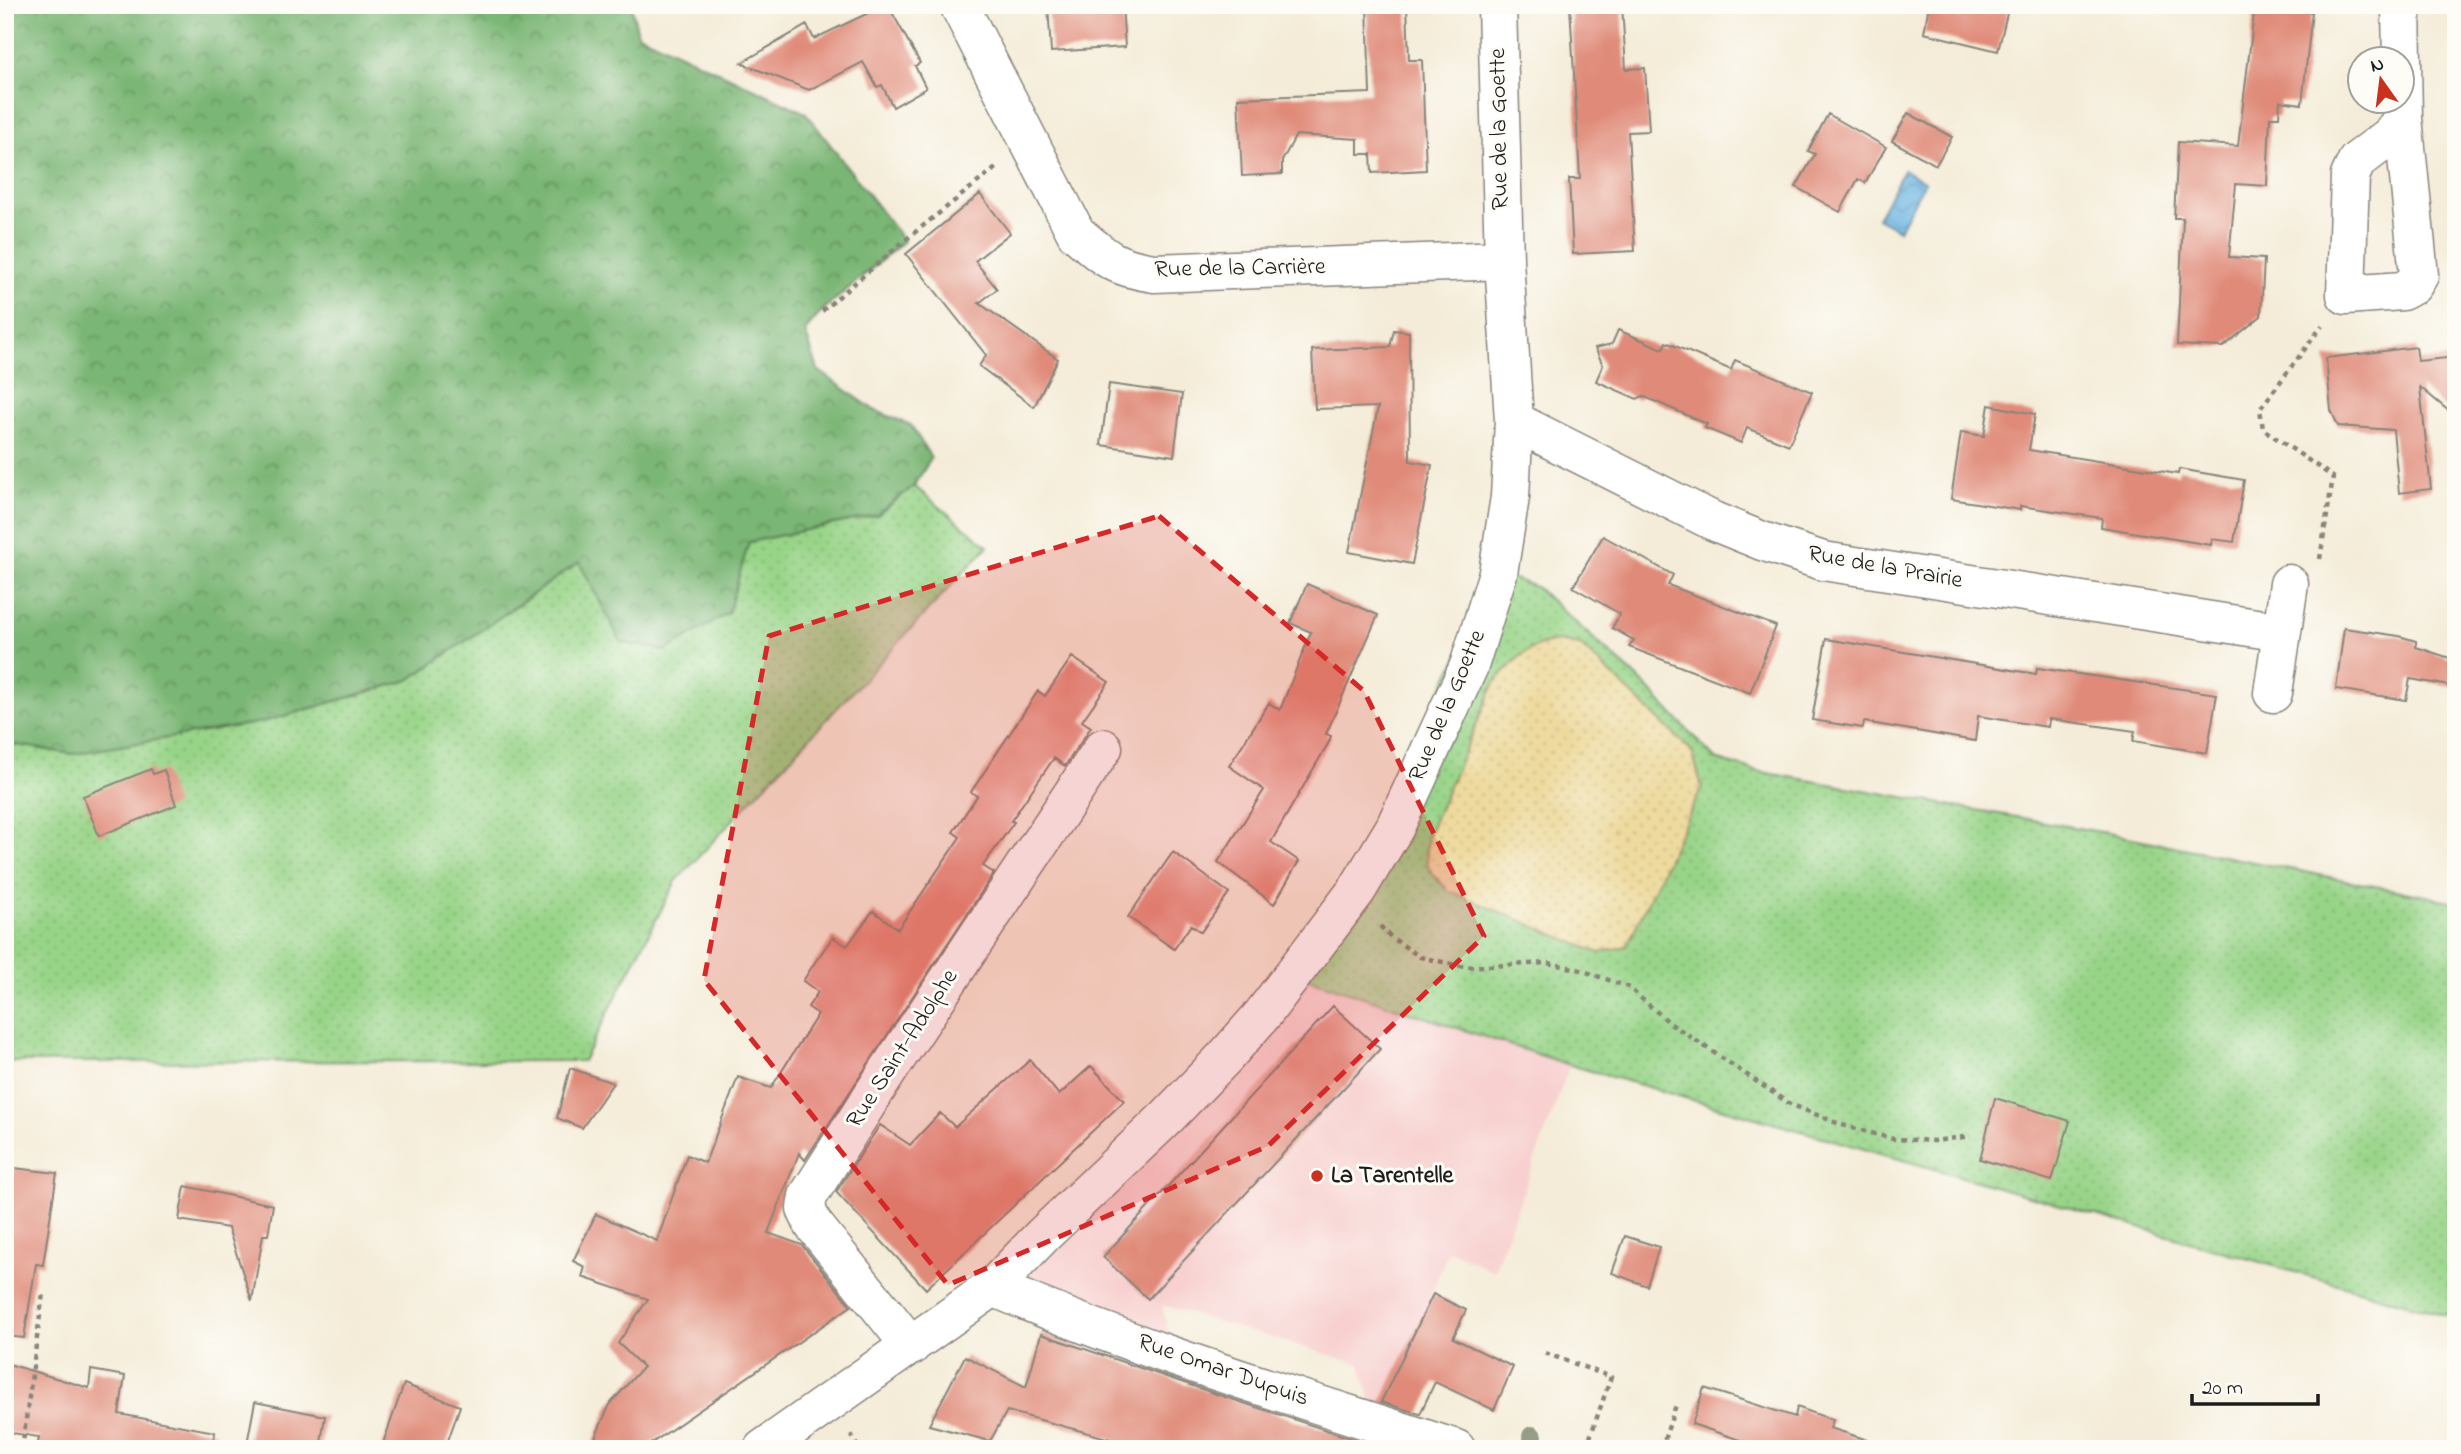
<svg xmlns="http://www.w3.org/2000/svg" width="2461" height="1454" viewBox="0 0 2461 1454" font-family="'Indie Flower',sans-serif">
<defs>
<pattern id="grass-dots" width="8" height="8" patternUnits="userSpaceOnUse" patternTransform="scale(1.75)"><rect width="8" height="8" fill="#98d488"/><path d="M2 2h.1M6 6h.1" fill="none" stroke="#82b575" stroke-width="1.8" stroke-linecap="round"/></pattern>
<pattern id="forest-crowns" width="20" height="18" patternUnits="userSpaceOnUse" patternTransform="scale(1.75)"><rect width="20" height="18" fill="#7ab674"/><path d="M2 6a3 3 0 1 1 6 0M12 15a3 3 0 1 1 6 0" fill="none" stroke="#63935e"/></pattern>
<pattern id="sand-dots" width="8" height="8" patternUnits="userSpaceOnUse" patternTransform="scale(1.75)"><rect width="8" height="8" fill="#eeda9e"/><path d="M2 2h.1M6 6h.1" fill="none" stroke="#ccba88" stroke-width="1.8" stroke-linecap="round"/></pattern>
<pattern id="water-waves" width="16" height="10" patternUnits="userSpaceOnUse" patternTransform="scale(1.75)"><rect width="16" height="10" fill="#69b4e1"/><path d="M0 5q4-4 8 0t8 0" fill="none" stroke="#5a9ac0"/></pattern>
</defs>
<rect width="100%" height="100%" fill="#fdfcf7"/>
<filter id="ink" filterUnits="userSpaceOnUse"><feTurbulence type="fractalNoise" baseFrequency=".0143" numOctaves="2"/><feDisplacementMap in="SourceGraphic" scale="14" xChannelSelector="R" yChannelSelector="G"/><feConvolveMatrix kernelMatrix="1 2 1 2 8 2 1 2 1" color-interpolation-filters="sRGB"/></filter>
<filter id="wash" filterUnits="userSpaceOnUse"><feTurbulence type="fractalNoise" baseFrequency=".00686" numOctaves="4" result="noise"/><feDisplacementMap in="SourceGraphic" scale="28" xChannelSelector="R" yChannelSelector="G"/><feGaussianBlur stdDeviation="1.57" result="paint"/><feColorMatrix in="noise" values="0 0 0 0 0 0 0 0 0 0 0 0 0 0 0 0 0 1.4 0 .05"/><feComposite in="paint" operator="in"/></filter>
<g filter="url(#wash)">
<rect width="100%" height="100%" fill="#f4ecd8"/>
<!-- built -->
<path fill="#f7d0cf" d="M 1294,974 L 1570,1065 L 1494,1271 L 1449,1250 L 1378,1423 L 1360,1364 L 1162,1305 L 1173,1356 L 993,1287 Z"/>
<!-- grass -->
<path fill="url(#grass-dots)" stroke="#5a7852" stroke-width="2" d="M 914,486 L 988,546 L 676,881 L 583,1061 L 5,1062 L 5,743 L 72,754 L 263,722 L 409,680 L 579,562 L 728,613 L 748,542 L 877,515 Z
M 1498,573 L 1536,587 L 1642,682 L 1715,759 L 1756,771 L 2112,834 L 2456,902 L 2456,1318 L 1570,1065 L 1294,974 L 1324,935 Z"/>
<!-- forest -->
<path fill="url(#forest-crowns)" stroke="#4b6948" stroke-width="2" d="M 5,5 L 631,5 L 638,34 L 806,113 L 904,241 L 822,311 L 805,331 L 818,370 L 874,410 L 911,425 L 931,458 L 914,486 L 877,515 L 749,542 L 728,613 L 665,651 L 621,642 L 579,562 L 409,680 L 263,722 L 72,754 L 5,743 Z"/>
<!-- sand -->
<path fill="url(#sand-dots)" stroke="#857b5d" stroke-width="2" d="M 1558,641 L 1580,645 L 1692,751 L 1702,787 L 1627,946 L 1599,953 L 1449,891 C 1426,870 1424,865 1428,834 L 1495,682 C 1515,660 1527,645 1558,641 Z"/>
<!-- water -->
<path fill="url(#water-waves)" stroke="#42687e" stroke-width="2" d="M 1904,170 L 1925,182 L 1899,230 L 1877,218 Z"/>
<g id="blocks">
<!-- building -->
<path fill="#e08b79" d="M 885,5 L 888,5 L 920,63 L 915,66 L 926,88 L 893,107 L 882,85 L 877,87 L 863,62 L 809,90 L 741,63 L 807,25 L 814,39 Z
M 1048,5 L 1122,5 L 1125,47 L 1051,52 Z
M 1367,5 L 1407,5 L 1409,60 L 1422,60 L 1426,170 L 1372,173 L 1371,154 L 1358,154 L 1358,139 L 1296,135 L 1282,161 L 1282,174 L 1242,176 L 1238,98 L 1370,93 Z
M 1570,5 L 1622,5 L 1626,69 L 1645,68 L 1649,131 L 1628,132 L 1635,251 L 1573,254 L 1569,179 L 1580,179 Z
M 1929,5 L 2009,5 L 1998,51 L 1924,33 Z
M 2255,5 L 2312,12 L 2302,104 L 2280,101 L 2279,117 L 2270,117 L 2267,186 L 2236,184 L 2229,257 L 2264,259 L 2261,316 L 2223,347 L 2177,345 L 2183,218 L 2174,218 L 2178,142 L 2238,146 Z
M 1908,113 L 1952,137 L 1936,165 L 1892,141 Z
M 1828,114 L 1886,147 L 1865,183 L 1858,179 L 1840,212 L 1796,187 L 1815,154 L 1808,151 Z
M 980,194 L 1010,233 L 975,261 L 997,289 L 979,303 L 1058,359 L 1034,407 L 979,366 L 986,355 L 906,254 Z
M 1394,330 L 1409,332 L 1410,461 L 1432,465 L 1412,564 L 1349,552 L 1378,407 L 1315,409 L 1312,350 L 1390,347 Z
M 1618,330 L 1663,349 L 1666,342 L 1731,370 L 1735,360 L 1812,392 L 1789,445 L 1747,428 L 1741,443 L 1705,428 L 1707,424 L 1643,396 L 1637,399 L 1596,381 L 1603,365 L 1595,348 L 1612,344 Z
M 2416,347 L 2418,361 L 2456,357 L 2456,417 L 2420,387 L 2431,489 L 2399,493 L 2393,430 L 2338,426 L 2331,410 L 2326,358 Z
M 1109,384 L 1182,394 L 1174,456 L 1101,445 Z
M 1989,405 L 2035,414 L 2029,450 L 2178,474 L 2179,469 L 2244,480 L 2234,542 L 2212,539 L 2211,545 L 2101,527 L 2102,518 L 2020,506 L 2020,510 L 1951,499 L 1961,432 L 1984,436 Z
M 1603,536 L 1673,575 L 1668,585 L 1776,626 L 1750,693 L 1629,647 L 1634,640 L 1612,628 L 1620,614 L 1573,587 Z
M 1307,584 L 1378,615 L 1326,734 L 1331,736 L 1329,742 L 1271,842 L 1299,861 L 1274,904 L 1218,862 L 1264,790 L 1229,766 L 1269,703 L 1280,710 L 1311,632 L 1290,623 Z
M 2344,628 L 2399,636 L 2416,641 L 2416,647 L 2456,660 L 2456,687 L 2410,679 L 2406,700 L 2336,689 Z
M 1826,639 L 2036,674 L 2037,668 L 2217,694 L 2207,753 L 2133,741 L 2135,731 L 2049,719 L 2048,727 L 1978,716 L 1975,741 L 1864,722 L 1863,728 L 1812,720 Z
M 1072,657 L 1109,682 L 1082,721 L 1091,727 L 1065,766 L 1054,758 L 1032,790 L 1011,821 L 1014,822 L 983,866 L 994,873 L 805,1160 L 799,1153 L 768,1233 L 802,1245 L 851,1306 L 643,1449 L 590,1449 L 610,1404 L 643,1367 L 618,1343 L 648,1299 L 582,1277 L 585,1267 L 573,1261 L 596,1214 L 657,1241 L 687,1155 L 705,1163 L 738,1077 L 771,1088 L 818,1014 L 808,1007 L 818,992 L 803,981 L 815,962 L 833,937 L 847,946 L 873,911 L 898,929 L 960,837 L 953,832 L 977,796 L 971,792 L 1038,691 L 1045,696 Z
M 151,769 L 153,774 L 164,770 L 176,805 L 99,836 L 83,796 Z
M 1173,852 L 1229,893 L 1201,932 L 1191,925 L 1174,949 L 1128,917 Z
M 1333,1006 L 1380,1049 L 1148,1299 L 1103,1257 Z
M 1030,1060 L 1059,1095 L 1091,1066 L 1124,1101 L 926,1289 L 836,1192 L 880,1125 L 910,1145 L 940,1113 L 955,1127 Z
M 570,1068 L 613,1083 L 582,1128 L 557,1118 Z
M 1995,1098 L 2070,1121 L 2052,1181 L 1980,1159 Z
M 14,1168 L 57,1173 L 43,1265 L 36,1264 L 24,1338 L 5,1336 L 5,1219 Z
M 185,1186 L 273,1205 L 268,1235 L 263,1235 L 252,1301 L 228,1228 L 179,1220 Z
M 1625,1236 L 1659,1247 L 1647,1286 L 1612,1273 Z
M 1433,1294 L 1466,1310 L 1453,1338 L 1513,1367 L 1494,1410 L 1435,1382 L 1420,1414 L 1381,1402 Z
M 1041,1334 L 1216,1394 L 1384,1449 L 1116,1449 L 1118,1441 L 1007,1411 L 990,1441 L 929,1425 L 965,1356 L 1026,1387 Z
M 5,1363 L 89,1388 L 91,1370 L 125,1376 L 119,1414 L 215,1432 L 213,1449 L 37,1449 L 39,1437 L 5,1432 Z
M 404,1384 L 460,1406 L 445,1449 L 381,1449 Z
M 1704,1388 L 1795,1417 L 1797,1407 L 1833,1420 L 1830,1428 L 1871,1441 L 1869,1449 L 1767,1449 L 1692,1424 Z
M 255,1402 L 325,1416 L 320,1449 L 246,1449 Z"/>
</g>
</g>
<g filter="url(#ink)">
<use href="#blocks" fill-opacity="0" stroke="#88847a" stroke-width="2"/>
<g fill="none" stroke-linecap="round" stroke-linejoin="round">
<defs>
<path id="street" d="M 959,5 L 1076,233 C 1106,259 1114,267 1154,273 L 1504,260
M 2401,5 L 2403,118 L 2419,275 L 2413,285 L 2402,291 L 2346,295 L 2350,176 L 2357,161 L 2390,136 L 2403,118
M 1514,421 L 1713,521 L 1762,541 L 1823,561 L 2282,632
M 2273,693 L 2289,584
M 993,1287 C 1143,1352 1301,1398 1456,1449
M 911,1346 L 813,1224 L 806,1209 L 808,1196 L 888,1071 L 1103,748
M 763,1449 L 993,1287 L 1043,1235 L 1167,1117 L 1226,1056 L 1263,1014 L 1357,890 L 1395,827 L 1469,666 L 1498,573 L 1510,497 L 1514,421 L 1504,260 L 1497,5"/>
</defs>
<!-- street casing -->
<use href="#street" stroke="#88847a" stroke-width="41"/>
<!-- path -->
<path stroke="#88847a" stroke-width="4.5" stroke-dasharray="5 5" stroke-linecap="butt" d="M 822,311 L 904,241 L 997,167
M 2320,559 L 2333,477 L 2263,429 L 2260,409 L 2322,326
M 1380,926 L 1391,937 L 1420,957 L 1465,967 L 1548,963 L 1578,969 L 1628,987 L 1670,1023 L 1790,1104 L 1842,1125 L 1893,1139 L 1934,1141 L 1970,1136
M 1545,1353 L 1611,1377 L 1586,1449
M 851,1434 L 859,1449
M 22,1449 L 43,1293
M 1661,1449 L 1676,1405"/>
<!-- street -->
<use href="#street" stroke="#fff" stroke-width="38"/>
</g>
<!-- trees -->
<circle fill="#959d86" cx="1532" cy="1436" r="10"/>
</g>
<!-- marked area -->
<path fill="#d62828" fill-opacity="0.2" stroke="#d62828" stroke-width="5" stroke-dasharray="14 9" stroke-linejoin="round" d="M 1159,516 L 1364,691 L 1484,936 L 1268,1146 L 948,1285 L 704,980 L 769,636 Z"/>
<!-- markers -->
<circle fill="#c8321e" stroke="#fdfcf7" stroke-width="2.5" cx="1317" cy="1176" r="7"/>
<g text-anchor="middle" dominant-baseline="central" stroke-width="6" stroke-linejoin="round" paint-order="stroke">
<!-- street labels -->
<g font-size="24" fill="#1c1c1c" stroke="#fdfcf7">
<text transform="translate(1500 129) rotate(-91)">Rue de la Goette</text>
<text transform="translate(1240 269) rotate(-1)">Rue de la Carrière</text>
<text transform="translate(1885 568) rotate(10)">Rue de la Prairie</text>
<text transform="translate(1448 706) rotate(-67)">Rue de la Goette</text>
<text transform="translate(903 1049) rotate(-57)">Rue Saint-Adolphe</text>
<text transform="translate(1223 1371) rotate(19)">Rue Omar Dupuis</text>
</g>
<!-- poi labels -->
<g font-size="24" font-weight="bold" fill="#1c1c1c" stroke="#fdfcf7" text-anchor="start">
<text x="1331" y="1176">La Tarentelle</text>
</g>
</g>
<!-- margin -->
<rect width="2461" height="1454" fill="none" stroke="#fdfcf7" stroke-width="28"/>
<!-- north arrow -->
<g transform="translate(2381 80) rotate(346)"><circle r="33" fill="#fdfcf7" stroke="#a3a29f" stroke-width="2"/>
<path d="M0-5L12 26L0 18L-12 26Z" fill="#c8321e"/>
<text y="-10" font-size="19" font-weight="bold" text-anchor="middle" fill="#1c1c1c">N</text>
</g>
<!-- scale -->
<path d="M2192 1394v10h126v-10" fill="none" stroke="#1c1c1c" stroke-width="3.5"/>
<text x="2202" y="1394" font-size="21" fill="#1c1c1c" stroke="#fdfcf7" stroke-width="5" paint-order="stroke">20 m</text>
</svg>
